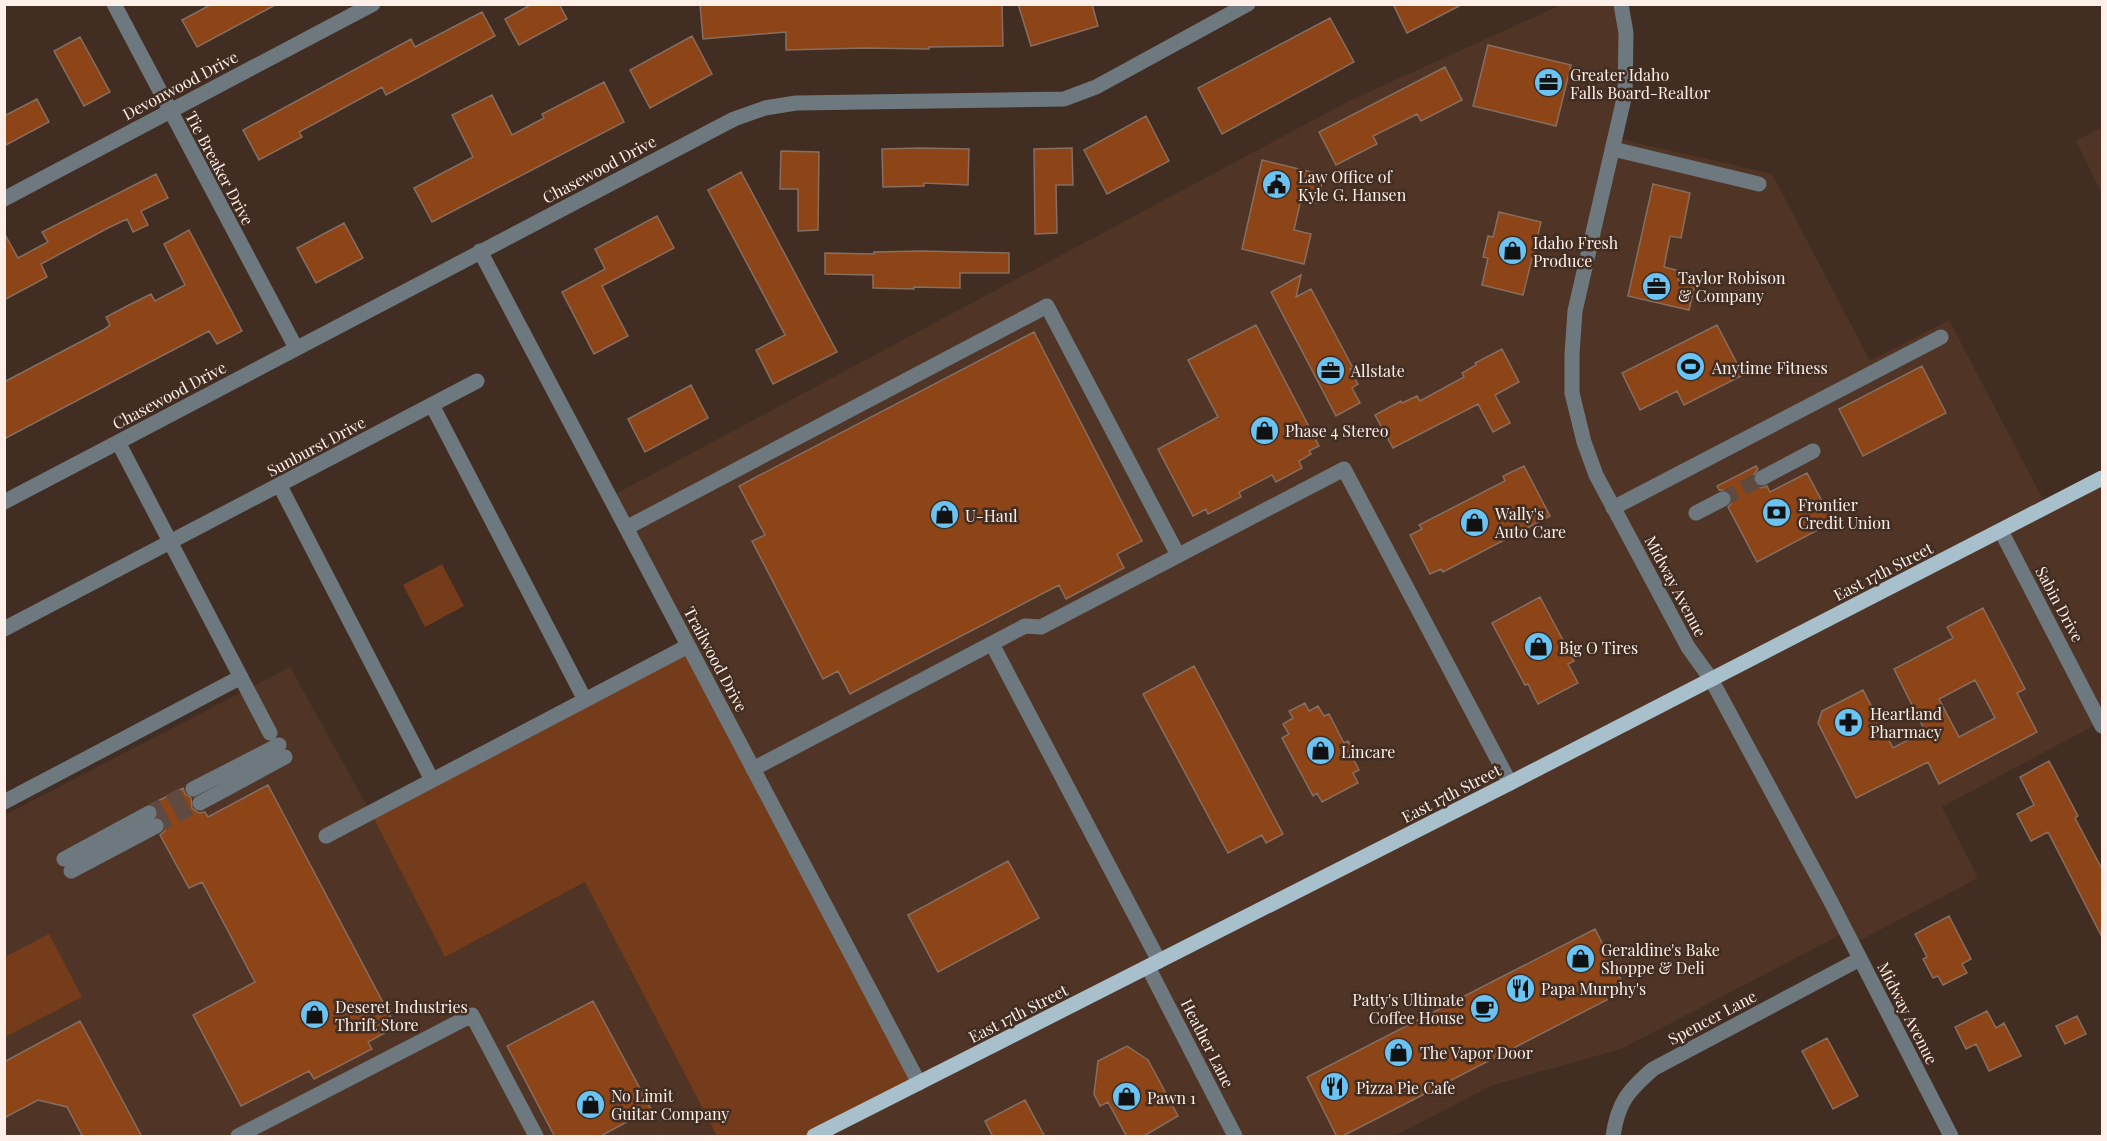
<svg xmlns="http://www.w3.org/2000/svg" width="2107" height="1141" viewBox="0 0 2107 1141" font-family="'Playfair Display',serif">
<rect width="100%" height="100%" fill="#422d22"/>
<!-- built -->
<path fill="#503526" d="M 1561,5 L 1621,5 L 1616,138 L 1772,174 L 1870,361 L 1949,320 L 2047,507 L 2102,478 L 2102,721 L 1942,807 L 1978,878 L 1853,944 L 1846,932 L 1621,1049 L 1493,1085 L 1394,1136 L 814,1136 L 918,1083 L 610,497 L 1349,101 Z
M 2102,127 L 2102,194 L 2076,141 Z
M 290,667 L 371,813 L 445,957 L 585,882 L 717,1136 L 5,1136 L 5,815 Z"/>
<!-- green -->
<path fill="#743c1a" d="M 442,564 L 464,606 L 425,627 L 403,585 Z
M 688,646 L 919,1083 L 814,1136 L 717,1136 L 585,882 L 445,957 L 371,813 Z
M 49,934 L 82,997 L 5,1037 L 5,957 Z"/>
<!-- building -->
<path fill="#8d4517" stroke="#866e61" stroke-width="1.5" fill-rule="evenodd" d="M 212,4 L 277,4 L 197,47 L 182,20 Z
M 532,4 L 559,4 L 567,19 L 519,45 L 505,19 Z
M 700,4 L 1002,4 L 1003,46 L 929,47 L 929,49 L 865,48 L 786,50 L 786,32 L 703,39 Z
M 1018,4 L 1092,4 L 1098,26 L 1031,46 Z
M 1393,4 L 1463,4 L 1407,33 Z
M 482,12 L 495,36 L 386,95 L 382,87 L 299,132 L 302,137 L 259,160 L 243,130 L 411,39 L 415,47 Z
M 1330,18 L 1354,62 L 1222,134 L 1198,88 Z
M 692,36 L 712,74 L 650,108 L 630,70 Z
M 80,37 L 110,92 L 84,106 L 54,51 Z
M 1488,45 L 1571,65 L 1556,126 L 1473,106 Z
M 1445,67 L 1462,100 L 1421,121 L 1417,114 L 1373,136 L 1377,144 L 1336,165 L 1319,132 Z
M 604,82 L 624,122 L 432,222 L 414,188 L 473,157 L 452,115 L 492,95 L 512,135 L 544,118 L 542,114 Z
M 37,99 L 49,122 L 4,146 L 4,116 Z
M 1146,116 L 1169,161 L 1107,194 L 1084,150 Z
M 921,148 L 969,149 L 968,185 L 924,183 L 924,186 L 883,187 L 882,149 Z
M 1072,148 L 1073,185 L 1056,185 L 1057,233 L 1035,234 L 1034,149 Z
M 781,151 L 819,152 L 818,230 L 798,231 L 798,189 L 780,189 Z
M 1262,160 L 1324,175 L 1317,203 L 1301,199 L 1294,230 L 1311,234 L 1304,264 L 1242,249 Z
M 741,172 L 837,352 L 773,384 L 756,350 L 785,335 L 708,190 Z
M 156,174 L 168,198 L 141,211 L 148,225 L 133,232 L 127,219 L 108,228 L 41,264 L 47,277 L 4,300 L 4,233 L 18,258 L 48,242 L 42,232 Z
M 1653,184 L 1690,193 L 1681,238 L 1670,236 L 1664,267 L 1680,271 L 1678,280 L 1695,284 L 1689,310 L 1628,296 Z
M 1499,212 L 1541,222 L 1523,295 L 1482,285 L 1488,258 L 1483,257 L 1488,236 L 1493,237 Z
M 657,216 L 674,248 L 602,286 L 628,336 L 594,354 L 562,292 L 605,269 L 595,249 Z
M 344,223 L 363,258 L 316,283 L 297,248 Z
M 189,230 L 242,331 L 217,344 L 209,331 L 4,439 L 4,382 L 103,330 L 110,325 L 106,317 L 129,305 L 151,294 L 155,301 L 185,285 L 164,244 Z
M 921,251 L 1009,253 L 1009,273 L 960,273 L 960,288 L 914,287 L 914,289 L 873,288 L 873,275 L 825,274 L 825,253 L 874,254 L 874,252 Z
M 1301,275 L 1296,297 L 1311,289 L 1353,368 L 1350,369 L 1358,384 L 1352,388 L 1360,403 L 1336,416 L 1271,292 Z
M 1256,325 L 1319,446 L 1309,451 L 1311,454 L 1299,461 L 1302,468 L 1276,482 L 1272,475 L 1239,492 L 1241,497 L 1208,514 L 1206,509 L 1193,516 L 1158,449 L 1218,417 L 1188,360 Z
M 1717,325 L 1743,375 L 1684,405 L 1677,391 L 1640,410 L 1622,373 Z
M 1034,332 L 1142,541 L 1117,554 L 1124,568 L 1066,599 L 1059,585 L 850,694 L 838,671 L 823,679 L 752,541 L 765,535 L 739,486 Z
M 1502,349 L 1519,382 L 1495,395 L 1510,423 L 1493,432 L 1478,404 L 1393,448 L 1375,415 L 1401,401 L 1402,403 L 1417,396 L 1420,401 L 1464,377 L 1462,373 L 1476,365 L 1475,363 Z
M 1922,366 L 1946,413 L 1863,456 L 1839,409 Z
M 691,385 L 708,418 L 645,452 L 628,419 Z
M 1524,466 L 1550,516 L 1443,572 L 1441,569 L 1430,574 L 1410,535 L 1422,529 L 1419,525 L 1505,481 L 1503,476 Z
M 1756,466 L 1758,469 L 1752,477 L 1754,483 L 1761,488 L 1767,486 L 1770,492 L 1807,473 L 1833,522 L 1757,562 L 1728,507 L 1731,504 L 1732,495 L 1728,491 L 1719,490 L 1717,486 Z
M 1540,597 L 1574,661 L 1568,664 L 1578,683 L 1538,704 L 1528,684 L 1525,685 L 1492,623 Z
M 1983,608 L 2025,689 L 2017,693 L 2037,732 L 1939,784 L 1928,762 L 1856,798 L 1818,723 L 1822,711 L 1863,690 L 1893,748 L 1925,731 L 1894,669 L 1953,638 L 1947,627 ZM 1975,680 L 1995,718 L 1959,737 L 1939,699 Z
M 1194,666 L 1283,834 L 1266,843 L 1262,835 L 1228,853 L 1143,694 Z
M 1305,703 L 1309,711 L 1318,706 L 1324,716 L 1329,714 L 1344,743 L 1348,741 L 1357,758 L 1354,760 L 1359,770 L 1353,773 L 1358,783 L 1322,802 L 1317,793 L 1313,796 L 1282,738 L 1289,734 L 1283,724 L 1293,718 L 1289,711 Z
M 2049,761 L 2078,816 L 2075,818 L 2103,871 L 2103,939 L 2048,832 L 2031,841 L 2017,814 L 2034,805 L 2020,777 Z
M 268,785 L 396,1027 L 368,1042 L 372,1049 L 314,1079 L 309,1071 L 241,1106 L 193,1015 L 255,982 L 202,882 L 189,888 L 160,835 L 165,831 L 165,822 L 158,817 L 158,809 L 152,804 L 183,788 L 185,794 L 191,798 L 192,808 L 199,813 L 205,812 L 208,817 Z
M 1008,861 L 1039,918 L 938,972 L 908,915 Z
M 1949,916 L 1971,959 L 1962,964 L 1967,973 L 1943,985 L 1938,976 L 1933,978 L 1923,959 L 1927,957 L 1915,934 Z
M 1595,929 L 1626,990 L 1341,1137 L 1337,1137 L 1307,1077 Z
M 593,1001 L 651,1109 L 599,1137 L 555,1137 L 507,1046 Z
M 1987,1011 L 1996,1028 L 2004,1023 L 2021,1056 L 1989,1071 L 1976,1044 L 1966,1049 L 1955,1027 Z
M 2077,1016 L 2086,1034 L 2065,1044 L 2056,1026 Z
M 80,1021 L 142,1137 L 83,1137 L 67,1107 L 38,1100 L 4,1118 L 4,1062 Z
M 1827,1038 L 1858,1096 L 1833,1109 L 1802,1051 Z
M 1127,1046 L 1148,1060 L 1178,1116 L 1142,1137 L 1127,1137 L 1108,1102 L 1100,1106 L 1094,1094 L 1098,1061 Z
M 1025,1100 L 1045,1137 L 993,1137 L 985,1121 Z"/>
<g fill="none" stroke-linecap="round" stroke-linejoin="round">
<!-- minor-tunnel -->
<path stroke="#5e4a40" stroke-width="15" stroke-dasharray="15 8" stroke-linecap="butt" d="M 1723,499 L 1762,478
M 149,813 L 193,789
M 156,826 L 200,803"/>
<!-- minor -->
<path stroke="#6e797f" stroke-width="15" d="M 114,4 L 296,348
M 1621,4 L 1626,33 L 1625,94 L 1575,311 L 1572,354 L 1572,393 L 1584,442 L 1596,475 L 1688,647 L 1711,679 L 1829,898 L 1951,1136
M 1613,149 L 1759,184
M 4,199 L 373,4
M 480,251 L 919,1083
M 432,405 L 585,700
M 118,442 L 270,733
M 1762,478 L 1813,451
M 280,486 L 432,780
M 4,502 L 734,119 L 765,108 L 796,103 L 1064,99 L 1096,87 L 1248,4
M 1613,508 L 1941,337
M 1696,513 L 1723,499
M 626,528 L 1047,306 L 1178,555
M 2001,531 L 2102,726
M 4,629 L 477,381
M 992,644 L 1159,961
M 753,769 L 1025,626 L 1041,627 L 1344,469 L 1510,783
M 193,789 L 279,745
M 4,802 L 241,677
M 200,803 L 285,757
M 326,836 L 688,646
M 64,859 L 149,813
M 71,871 L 156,826
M 1148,967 L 1235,1136
M 238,1136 L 472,1015 L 536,1136
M 1613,1136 C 1618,1102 1628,1091 1653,1069 L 1860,959"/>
<!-- major -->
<path stroke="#a8bfcc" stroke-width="15" d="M 814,1136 L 1510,783 L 2102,478"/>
</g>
<!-- icons -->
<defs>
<symbol id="office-disc" viewBox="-11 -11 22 22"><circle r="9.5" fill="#6bc3f2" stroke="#422d22"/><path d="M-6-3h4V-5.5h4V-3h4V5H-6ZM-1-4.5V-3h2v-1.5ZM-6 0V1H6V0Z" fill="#111"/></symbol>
<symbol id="civic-disc" viewBox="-11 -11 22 22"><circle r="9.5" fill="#6bc3f2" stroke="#422d22"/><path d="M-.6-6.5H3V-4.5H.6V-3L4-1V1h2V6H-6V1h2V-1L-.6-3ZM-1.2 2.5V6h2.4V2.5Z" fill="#111"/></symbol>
<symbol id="shop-disc" viewBox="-11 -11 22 22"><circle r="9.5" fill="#6bc3f2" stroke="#422d22"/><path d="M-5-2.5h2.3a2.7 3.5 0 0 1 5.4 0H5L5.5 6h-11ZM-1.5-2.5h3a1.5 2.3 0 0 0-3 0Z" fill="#111"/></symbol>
<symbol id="stadium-disc" viewBox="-11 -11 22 22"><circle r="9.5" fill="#6bc3f2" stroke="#422d22"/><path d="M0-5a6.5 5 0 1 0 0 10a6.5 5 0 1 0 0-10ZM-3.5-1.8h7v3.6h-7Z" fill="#111"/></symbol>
<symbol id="bank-disc" viewBox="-11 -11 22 22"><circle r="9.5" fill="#6bc3f2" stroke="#422d22"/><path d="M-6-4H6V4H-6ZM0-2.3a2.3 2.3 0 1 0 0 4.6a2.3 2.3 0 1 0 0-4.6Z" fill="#111"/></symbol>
<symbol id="pharmacy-disc" viewBox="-11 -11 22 22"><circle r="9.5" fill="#6bc3f2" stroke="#422d22"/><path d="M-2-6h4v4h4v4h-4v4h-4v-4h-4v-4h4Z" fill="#111"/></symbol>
<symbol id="restaurant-disc" viewBox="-11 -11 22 22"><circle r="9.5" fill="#6bc3f2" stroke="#422d22"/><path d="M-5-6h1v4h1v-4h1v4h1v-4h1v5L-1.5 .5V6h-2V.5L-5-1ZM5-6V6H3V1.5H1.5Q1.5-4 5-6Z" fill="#111"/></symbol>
<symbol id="cafe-disc" viewBox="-11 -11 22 22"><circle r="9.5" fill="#6bc3f2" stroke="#422d22"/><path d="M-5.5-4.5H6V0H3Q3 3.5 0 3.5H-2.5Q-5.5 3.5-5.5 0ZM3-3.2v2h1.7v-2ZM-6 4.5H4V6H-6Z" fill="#111"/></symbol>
</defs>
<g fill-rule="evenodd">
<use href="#office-disc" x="1532" y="66" width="33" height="33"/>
<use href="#civic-disc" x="1260" y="168" width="33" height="33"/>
<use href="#shop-disc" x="1496" y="234" width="33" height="33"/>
<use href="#office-disc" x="1640" y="270" width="33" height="33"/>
<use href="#stadium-disc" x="1674" y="350" width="33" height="33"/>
<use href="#office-disc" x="1314" y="354" width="33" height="33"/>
<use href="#shop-disc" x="1248" y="414" width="33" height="33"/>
<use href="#bank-disc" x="1760" y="496" width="33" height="33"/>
<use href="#shop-disc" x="928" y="498" width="33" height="33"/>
<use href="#shop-disc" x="1458" y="506" width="33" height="33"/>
<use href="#shop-disc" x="1522" y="630" width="33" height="33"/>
<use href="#pharmacy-disc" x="1832" y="706" width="33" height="33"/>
<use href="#shop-disc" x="1304" y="734" width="33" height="33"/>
<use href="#shop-disc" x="1564" y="942" width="33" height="33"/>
<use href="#restaurant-disc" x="1504" y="972" width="33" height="33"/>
<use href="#cafe-disc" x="1468" y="992" width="33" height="33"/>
<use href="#shop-disc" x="298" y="998" width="33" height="33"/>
<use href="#shop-disc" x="1382" y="1036" width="33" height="33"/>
<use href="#restaurant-disc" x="1318" y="1070" width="33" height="33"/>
<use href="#shop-disc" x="1110" y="1080" width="33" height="33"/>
<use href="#shop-disc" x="574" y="1088" width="33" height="33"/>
</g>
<g text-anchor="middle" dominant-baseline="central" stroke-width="5" stroke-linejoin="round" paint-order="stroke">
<!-- poi labels -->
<g font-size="16" fill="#feefe8" stroke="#422d22" text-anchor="start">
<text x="1570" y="74">Greater Idaho<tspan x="1570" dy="18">Falls Board-Realtor</tspan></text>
<text x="1298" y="176">Law Office of<tspan x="1298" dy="18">Kyle G. Hansen</tspan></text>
<text x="1533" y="242">Idaho Fresh<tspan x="1533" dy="18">Produce</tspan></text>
<text x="1678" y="277">Taylor Robison<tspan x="1678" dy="18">&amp; Company</tspan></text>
<text x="1712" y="367">Anytime Fitness</text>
<text x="1351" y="370">Allstate</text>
<text x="1285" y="430">Phase 4 Stereo</text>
<text x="1798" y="504">Frontier<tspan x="1798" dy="18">Credit Union</tspan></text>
<text x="1495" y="513">Wally's<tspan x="1495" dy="18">Auto Care</tspan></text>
<text x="965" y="515">U-Haul</text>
<text x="1559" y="647">Big O Tires</text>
<text x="1870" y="713">Heartland<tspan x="1870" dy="18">Pharmacy</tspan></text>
<text x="1341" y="751">Lincare</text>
<text x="1601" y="949">Geraldine's Bake<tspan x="1601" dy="18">Shoppe &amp; Deli</tspan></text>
<text x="1541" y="988">Papa Murphy's</text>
<text x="1464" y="999" text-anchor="end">Patty's Ultimate<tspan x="1464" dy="18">Coffee House</tspan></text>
<text x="335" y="1006">Deseret Industries<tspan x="335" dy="18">Thrift Store</tspan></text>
<text x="1420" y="1052">The Vapor Door</text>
<text x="1356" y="1087">Pizza Pie Cafe</text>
<text x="611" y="1095">No Limit<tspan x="611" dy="18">Guitar Company</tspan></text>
<text x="1147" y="1097">Pawn 1</text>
</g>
<!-- street labels -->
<g font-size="16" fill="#feefe8" stroke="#422d22">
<text transform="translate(180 85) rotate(-28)">Devonwood Drive</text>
<text transform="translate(220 168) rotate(62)">Tie Breaker Drive</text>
<text transform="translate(599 169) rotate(-28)">Chasewood Drive</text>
<text transform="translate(169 395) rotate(-28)">Chasewood Drive</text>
<text transform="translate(316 446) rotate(-28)">Sunburst Drive</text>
<text transform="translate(1883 571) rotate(-27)">East 17th Street</text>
<text transform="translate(1676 586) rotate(62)">Midway Avenue</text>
<text transform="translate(2060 604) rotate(62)">Sabin Drive</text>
<text transform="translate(716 659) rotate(62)">Trailwood Drive</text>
<text transform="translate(1451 793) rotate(-27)">East 17th Street</text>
<text transform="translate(1018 1013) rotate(-27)">East 17th Street</text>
<text transform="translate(1908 1013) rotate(63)">Midway Avenue</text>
<text transform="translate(1712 1017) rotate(-28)">Spencer Lane</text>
<text transform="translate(1208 1043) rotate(63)">Heather Lane</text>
</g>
</g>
<!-- border -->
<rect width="2107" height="1141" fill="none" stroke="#feefe8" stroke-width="12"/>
</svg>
